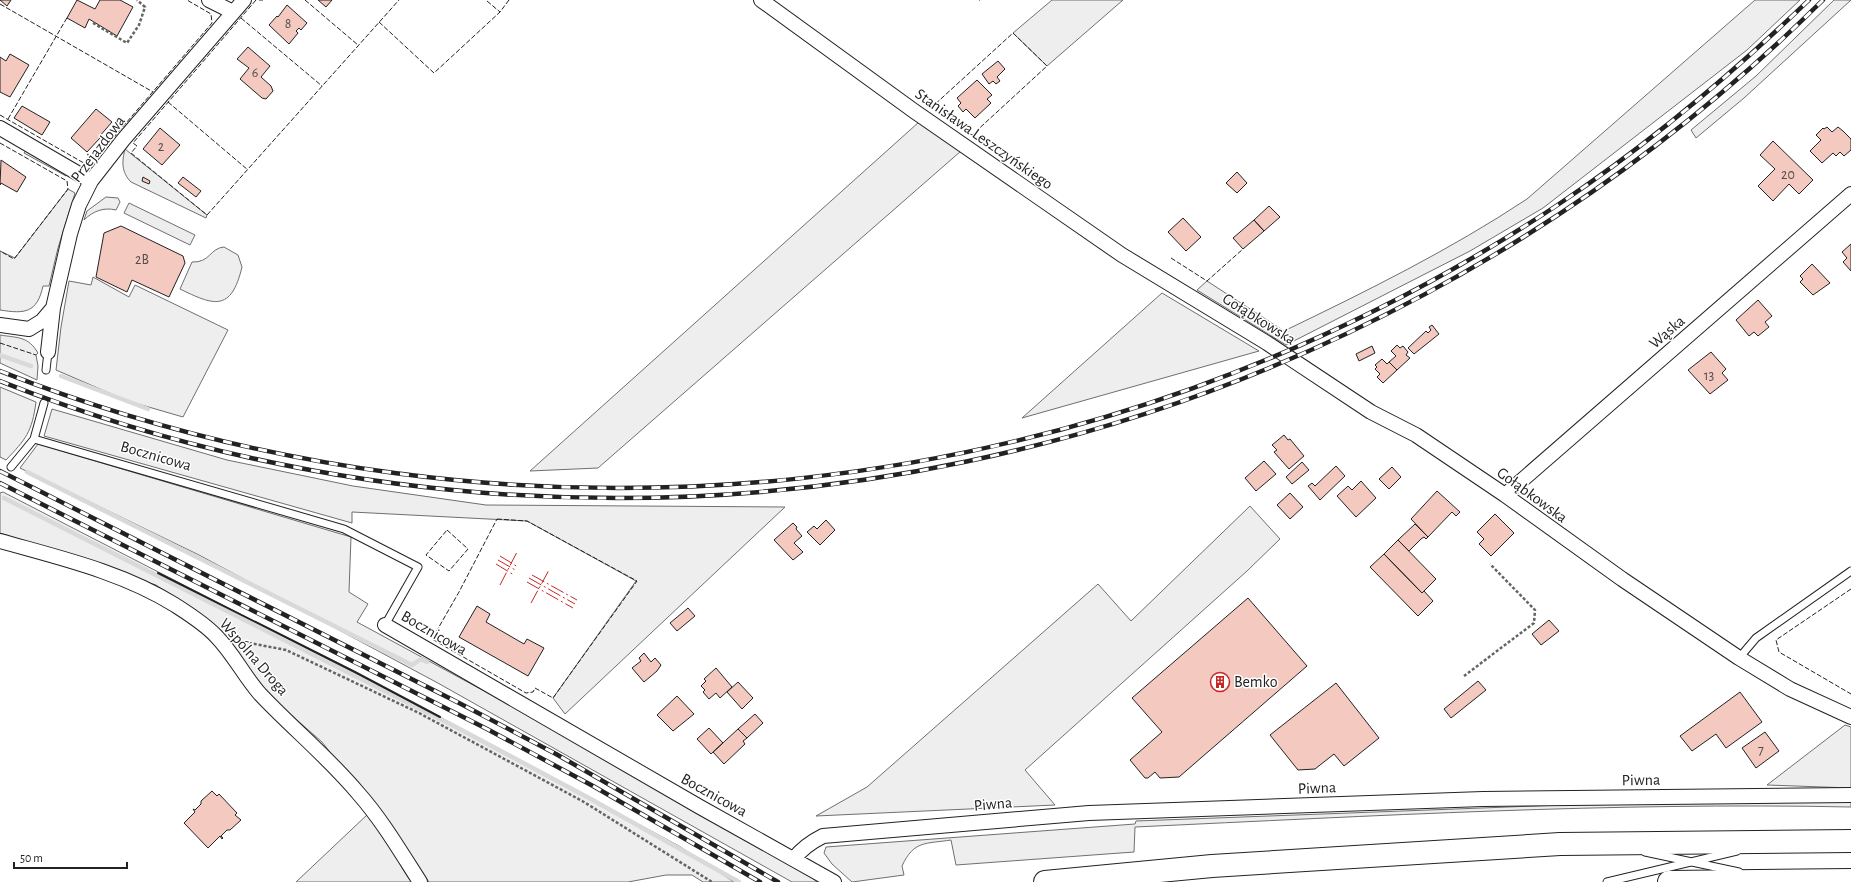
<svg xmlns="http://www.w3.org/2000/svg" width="1851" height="882" viewBox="0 0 1851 882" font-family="'Alegreya Sans',sans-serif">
<rect width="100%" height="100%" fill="#fff"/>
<!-- green -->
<path fill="#eee" stroke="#6f6f6f" d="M 1052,0 L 1123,0 L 1047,66 L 1013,33 Z
M 1755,0 L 1800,0 L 1747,50 L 1543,208 L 1470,251 L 1286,345 L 1197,290 L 1207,281 L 1284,331 C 1367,291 1450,250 1527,199 Z
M 1834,0 L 1851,0 L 1744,98 L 1696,138 L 1691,130 L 1756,76 Z
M 919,122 L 961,151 L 598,468 L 530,471 Z
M 125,149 L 207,215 L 206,218 L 131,182 C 121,172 122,161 125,149 Z
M 26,150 L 67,175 L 66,176 L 24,153 Z
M 68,189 L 75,193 L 58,248 L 49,286 L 43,286 C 37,313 25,314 0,310 L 0,251 L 15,258 Z
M 106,197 L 118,198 L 120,202 L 116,210 C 104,207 93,211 84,220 L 87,211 Z
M 224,247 L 238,255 L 242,267 C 231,313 213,305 180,289 L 192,262 C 210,263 210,248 224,247 Z
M 93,277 L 129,297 L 135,285 L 228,330 L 183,417 L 128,401 L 56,370 L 61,327 L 69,281 L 91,285 Z
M 1162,293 L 1259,351 L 1022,418 Z
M 0,335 C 18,338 28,336 38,353 L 36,355 L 38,366 L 37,380 L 0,363 Z
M 0,387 L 36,402 C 32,432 26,439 6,460 L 0,457 Z
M 52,409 L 227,460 L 353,486 L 486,505 L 785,507 L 565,714 L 553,698 L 636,581 L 527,521 L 352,512 L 352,523 L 44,436 Z
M 38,444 L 351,537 L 349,592 L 368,604 L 357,622 L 556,730 L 811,877 L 817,882 L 792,882 L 436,682 L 199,555 L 20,468 Z
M 3,492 L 440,717 L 679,846 L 734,882 L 703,882 L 692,875 L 666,875 L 628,882 L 429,882 L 414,859 L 322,742 L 267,694 L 212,624 L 156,585 L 0,533 L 0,493 Z
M 1250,506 L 1280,539 L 1247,571 L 1025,770 L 1055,805 L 816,816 L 867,787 L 1098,584 L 1131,621 Z
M 1845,725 L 1851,727 L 1851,788 L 1767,785 Z
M 1851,800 L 1851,807 C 1612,802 1374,816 1135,827 L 1134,852 L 956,865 L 951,840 C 926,844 914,840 902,866 L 904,875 L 852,882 L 832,864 L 824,853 L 826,847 L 1135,824 L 1136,821 L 1615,803 Z
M 368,814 L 414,882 L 296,882 Z"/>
<!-- parking -->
<path fill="#ededed" stroke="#6f6f6f" d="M 129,203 L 195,235 L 190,245 L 124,213 Z"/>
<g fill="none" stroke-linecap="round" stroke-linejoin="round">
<!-- stream -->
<path stroke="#d9d9d9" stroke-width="4.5" d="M 0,355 L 31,366
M 61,376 L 148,409
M 27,472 L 412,665 L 421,659 L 427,662
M 4,498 L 454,726 L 589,798 L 739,882"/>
</g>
<!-- building -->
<path fill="#f3c9c0" stroke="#222" d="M 0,0 L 11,0 L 7,6 Z
M 77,0 L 95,9 L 100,0 L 120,0 L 133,7 L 117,36 L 89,19 L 85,28 L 67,18 Z
M 318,0 L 332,0 L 326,7 Z
M 287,5 L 307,23 L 301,30 L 299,28 L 296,31 L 298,33 L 289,44 L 269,25 L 277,16 L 278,17 Z
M 248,47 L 270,66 L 261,77 L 271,86 L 273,91 L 266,99 L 262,98 L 240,79 L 249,68 L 237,59 Z
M 10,54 L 29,65 L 10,97 L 0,92 L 0,57 L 6,61 Z
M 998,61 L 1005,69 L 997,77 L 1000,81 L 996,84 L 993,81 L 989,84 L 982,74 Z
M 977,80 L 992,95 L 987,99 L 991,103 L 975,118 L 966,109 L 963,112 L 958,106 L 961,103 L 957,98 Z
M 22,106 L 50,122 L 42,135 L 14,118 Z
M 96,109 L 112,122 L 99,137 L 100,138 L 87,152 L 71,138 Z
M 1827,127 L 1832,132 L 1838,127 L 1843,131 L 1851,139 L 1851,150 L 1844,156 L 1840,152 L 1836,156 L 1833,153 L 1822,163 L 1810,151 L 1821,140 L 1816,135 L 1823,128 L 1824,129 Z
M 160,128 L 180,145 L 162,165 L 143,149 Z
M 1773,141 L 1813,180 L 1799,194 L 1789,184 L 1773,201 L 1758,186 L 1775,169 L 1760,155 Z
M 1,160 L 26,177 L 17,192 L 1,183 L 0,185 Z
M 1237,172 L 1247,183 L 1237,193 L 1226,183 Z
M 143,177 L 150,181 L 149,184 L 142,181 Z
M 183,177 L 201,191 L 196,197 L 178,183 Z
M 1269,206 L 1280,217 L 1264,231 L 1254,220 Z
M 1183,218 L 1201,237 L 1186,251 L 1168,232 Z
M 1254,220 L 1264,231 L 1243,249 L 1233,238 Z
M 121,226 L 183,256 L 185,263 L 169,297 L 132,280 L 127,292 L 96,277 L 104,233 Z
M 1851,244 L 1851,271 L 1843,262 L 1847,258 L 1842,252 Z
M 1812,264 L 1830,283 L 1813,295 L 1800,282 L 1803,279 L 1800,276 Z
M 1758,300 L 1772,316 L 1765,322 L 1769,327 L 1758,336 L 1754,332 L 1749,336 L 1736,320 Z
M 1432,325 L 1439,334 L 1414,354 L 1408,348 L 1426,331 L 1428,333 L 1431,330 L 1429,327 Z
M 1397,345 L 1400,348 L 1403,346 L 1408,352 L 1406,355 L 1410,358 L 1397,370 L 1389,362 L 1396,356 L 1391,351 Z
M 1372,346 L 1375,353 L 1359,361 L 1356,354 Z
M 1711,352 L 1726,369 L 1722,373 L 1728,380 L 1710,394 L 1688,370 Z
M 1382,359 L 1387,364 L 1389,362 L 1397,370 L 1383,383 L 1377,377 L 1380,374 L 1375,369 L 1377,367 L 1375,365 Z
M 1284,435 L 1288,440 L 1290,439 L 1304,456 L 1289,469 L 1274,452 L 1277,450 L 1272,445 Z
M 1264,461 L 1276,474 L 1256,491 L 1245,478 Z
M 1302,462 L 1309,470 L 1292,484 L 1286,477 Z
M 1336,466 L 1345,476 L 1320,500 L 1308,486 L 1312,483 L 1315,486 Z
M 1392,467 L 1401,477 L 1389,489 L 1379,479 Z
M 1361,481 L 1376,498 L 1356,517 L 1337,496 L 1348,486 L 1352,490 Z
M 1437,491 L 1460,512 L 1456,516 L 1452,512 L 1428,537 L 1411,519 Z
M 1290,493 L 1303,507 L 1290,519 L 1277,505 Z
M 1495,514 L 1514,533 L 1491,556 L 1479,544 L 1484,539 L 1477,532 Z
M 826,520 L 835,530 L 820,545 L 807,532 L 814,526 L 817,529 Z
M 793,523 L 797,527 L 796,529 L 802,536 L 794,543 L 803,552 L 793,560 L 774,540 Z
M 1415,524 L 1428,537 L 1426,539 L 1424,537 L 1421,539 L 1409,551 L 1398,540 Z
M 1398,540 L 1436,579 L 1422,593 L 1384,554 Z
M 1384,554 L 1422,593 L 1424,591 L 1433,601 L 1418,616 L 1370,567 Z
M 1248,598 L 1307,666 L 1179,777 L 1160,778 L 1155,772 L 1148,778 L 1145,778 L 1130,760 L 1162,732 L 1132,698 Z
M 477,606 L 490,614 L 486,622 L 524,644 L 527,639 L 544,648 L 528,676 L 459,637 Z
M 688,608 L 695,616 L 677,631 L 670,623 Z
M 1549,620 L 1559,631 L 1541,645 L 1532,634 Z
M 644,653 L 651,662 L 655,658 L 661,665 L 657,671 L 644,682 L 632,668 L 641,661 L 639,658 Z
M 716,668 L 732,687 L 720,698 L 716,693 L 709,699 L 703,692 L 705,690 L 701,686 L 706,681 L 704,679 Z
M 1478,681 L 1486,690 L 1451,718 L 1444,709 Z
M 738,682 L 753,698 L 742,709 L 727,692 Z
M 1336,683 L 1379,738 L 1344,766 L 1334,754 L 1315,769 L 1298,770 L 1270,735 Z
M 1740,692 L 1762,722 L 1726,748 L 1716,734 L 1692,751 L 1680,736 Z
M 677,696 L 694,714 L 673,731 L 657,715 Z
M 755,714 L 763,723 L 747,738 L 738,729 Z
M 709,728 L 723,743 L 711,754 L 697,739 Z
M 738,729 L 747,738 L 743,741 L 745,744 L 724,764 L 713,752 Z
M 1765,732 L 1779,751 L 1756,768 L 1742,748 Z
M 212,791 L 217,796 L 219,794 L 237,813 L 235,815 L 241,820 L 230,830 L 227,830 L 221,836 L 223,838 L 222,839 L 220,836 L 208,848 L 184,823 L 195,812 L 193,809 L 195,810 L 201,804 L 201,801 Z"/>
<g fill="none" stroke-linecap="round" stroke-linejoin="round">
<defs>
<path id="lane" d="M 46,370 L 48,352
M 34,439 L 344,529 L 418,567 L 385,625
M 11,467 L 34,439 L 44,403
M 1739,658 L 1756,638 L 1851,571
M 1645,852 L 1739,872
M 1607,882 L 1737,851"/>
<path id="street" d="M 209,0 L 233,12
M 761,0 L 914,111 L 1122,255 L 1267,343 L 1371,412 L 1416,435 L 1505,495 L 1622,579 L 1739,658 L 1790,689 L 1851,717
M 0,128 L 91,181
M 0,325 L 29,329 L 42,321 L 53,308
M 48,352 L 53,308 L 70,234 L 79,205 L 91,181 L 123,140 L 244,0
M 1505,495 L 1851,194
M 0,541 C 60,558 122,572 175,605 C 189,614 205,624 216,636 C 233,653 244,676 260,694 C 292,728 328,757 358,793 C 382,820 400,851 420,882
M 385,625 L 700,807 L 834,882
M 794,859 C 802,848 811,842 823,836 L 1089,813 L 1483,799 L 1851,795"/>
<path id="highway" d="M 1045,882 L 1212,866 L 1560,844 L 1851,841
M 1669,882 L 1851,880"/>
</defs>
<!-- lane casing -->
<use href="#lane" stroke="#222" stroke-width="9"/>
<!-- street casing -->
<use href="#street" stroke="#222" stroke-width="16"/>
<!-- highway casing -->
<use href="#highway" stroke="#222" stroke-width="24"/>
<!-- path -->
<path stroke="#646464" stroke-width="2.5" stroke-dasharray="3 2" stroke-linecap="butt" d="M 93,23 L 127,43 L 139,25 L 145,7 L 137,0
M 239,641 L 286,650 L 419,713 L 584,802 L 712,882
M 1464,676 L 1534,623 L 1535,610 L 1490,564"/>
<!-- lane -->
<use href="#lane" stroke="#fff" stroke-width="7"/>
<!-- street -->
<use href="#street" stroke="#fff" stroke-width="14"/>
<!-- highway -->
<use href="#highway" stroke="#fff" stroke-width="22"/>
<defs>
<path id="rail" d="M 0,371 C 516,573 1097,511 1559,204 C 1649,144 1731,75 1809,0
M 0,381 C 629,629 1344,474 1823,0
M 0,471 L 461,704 L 556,754 L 778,882
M 0,483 L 487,729 L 593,786 L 760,882"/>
</defs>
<!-- rail casing -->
<use href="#rail" stroke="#222" stroke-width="4.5"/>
<!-- rail -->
<use href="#rail" stroke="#fff" stroke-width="3" stroke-dasharray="9" stroke-linecap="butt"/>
<!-- fence -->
<path stroke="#222" stroke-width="1" stroke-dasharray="5 2" stroke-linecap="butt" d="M 256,0 L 133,143 L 137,146 L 131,153 L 207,215 L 399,0
M 259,0 L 263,0
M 305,0 L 358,45
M 979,0 L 980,0
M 487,1 L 500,12
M 0,4 L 153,92
M 241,18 L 322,86
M 379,22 L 434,73 L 500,12 L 509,0
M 1013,33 L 1047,66 L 972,135 L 932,107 Z
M 168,102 L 248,170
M 0,115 L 89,166 L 212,23 L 211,14 L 187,0
M 8,119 L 68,16
M 0,143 L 67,181 L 68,189 L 14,259 L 0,251
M 1171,258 L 1207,281 L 1243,249
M 0,343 L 36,355
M 497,519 L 527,521 L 637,581 L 553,698 L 535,688 L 533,692 L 526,693 L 432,639 L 459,592 Z
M 447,530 L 468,549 L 449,571 L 426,555 Z
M 1851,589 L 1776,640 L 1779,652 L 1851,694"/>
<!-- wall -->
<path stroke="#222" stroke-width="2" d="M 158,573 L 355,672 L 440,717"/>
<!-- power -->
<path stroke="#c62828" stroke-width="1" stroke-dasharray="14 3 2 3" stroke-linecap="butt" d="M 500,556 L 518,567
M 498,560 L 517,571
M 496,564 L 514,575
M 532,575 L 577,600
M 529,578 L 575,604
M 527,582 L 573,608
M 500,585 L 517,552
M 531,603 L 549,570"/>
</g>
<!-- icons -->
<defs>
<symbol id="building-ring" viewBox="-11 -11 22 22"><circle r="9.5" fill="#fff" stroke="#c62828" stroke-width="1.5"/><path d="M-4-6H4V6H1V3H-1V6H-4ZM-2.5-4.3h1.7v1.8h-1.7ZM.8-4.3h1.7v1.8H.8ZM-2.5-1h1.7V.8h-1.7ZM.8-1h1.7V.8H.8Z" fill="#c62828"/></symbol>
</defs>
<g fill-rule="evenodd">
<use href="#building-ring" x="1209" y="671" width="22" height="22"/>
</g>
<g text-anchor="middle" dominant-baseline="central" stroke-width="3" stroke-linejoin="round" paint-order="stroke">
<!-- number labels -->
<g font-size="14" fill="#564c4a">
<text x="288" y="24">8</text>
<text x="255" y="73">6</text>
<text x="161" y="147">2</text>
<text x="1788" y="175">20</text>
<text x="142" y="260">2B</text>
<text x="1709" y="376">13</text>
<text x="1761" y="750">7</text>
</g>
<!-- street labels -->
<g font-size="16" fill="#222" stroke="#fff">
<text transform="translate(984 139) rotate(35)">Stanisława Leszczyńskiego</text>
<text transform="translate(98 149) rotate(-53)">Przejazdowa</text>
<text transform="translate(1259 319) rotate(32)">Gołąbkowska</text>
<text transform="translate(1667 332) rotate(-41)">Wąska</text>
<text transform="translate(156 456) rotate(16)">Bocznicowa</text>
<text transform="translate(1532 495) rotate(36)">Gołąbkowska</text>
<text transform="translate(434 633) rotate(30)">Bocznicowa</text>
<text transform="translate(254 657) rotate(49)">Wspólna Droga</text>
<text transform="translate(1641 780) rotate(-1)">Piwna</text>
<text transform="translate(1317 788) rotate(-2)">Piwna</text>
<text transform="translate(714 795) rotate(29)">Bocznicowa</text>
<text transform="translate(993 804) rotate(-5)">Piwna</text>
</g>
<!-- poi labels -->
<g font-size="16" fill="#222" stroke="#fff" text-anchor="start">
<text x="1234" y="682">Bemko</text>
</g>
</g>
<!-- scale -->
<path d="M14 862v6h113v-6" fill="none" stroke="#222222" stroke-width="2"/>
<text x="20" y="862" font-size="12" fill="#222222" stroke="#ffffff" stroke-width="3" paint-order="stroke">50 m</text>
</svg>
